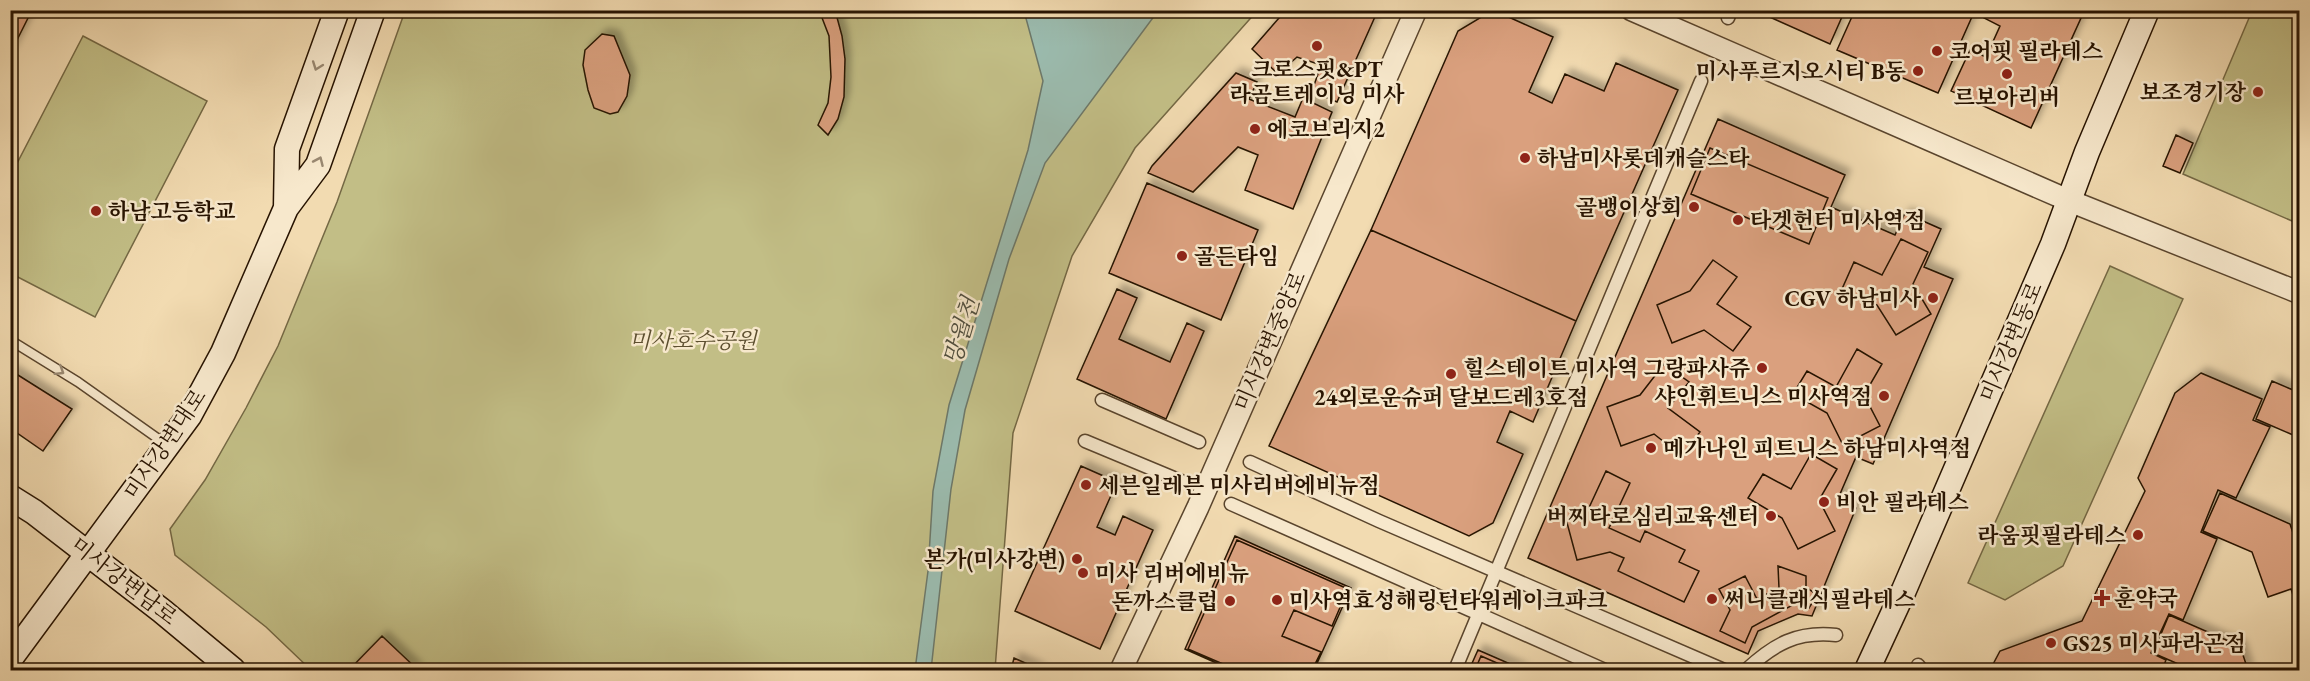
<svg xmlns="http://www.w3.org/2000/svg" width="2310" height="681" viewBox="0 0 2310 681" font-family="'EB Garamond','Noto Serif KR',serif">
<defs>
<filter id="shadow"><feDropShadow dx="5.5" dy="-5.5" stdDeviation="3" flood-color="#0004"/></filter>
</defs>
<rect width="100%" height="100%" fill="#f2dbb1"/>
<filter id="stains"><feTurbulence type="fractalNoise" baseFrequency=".00333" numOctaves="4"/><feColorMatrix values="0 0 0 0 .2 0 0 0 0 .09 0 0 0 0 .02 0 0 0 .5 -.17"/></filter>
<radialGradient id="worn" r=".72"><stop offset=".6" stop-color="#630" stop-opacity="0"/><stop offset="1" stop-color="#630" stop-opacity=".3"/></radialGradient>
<!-- green -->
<path fill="#c2be86" stroke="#746844" stroke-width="1.5" d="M 405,11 L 1257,11 L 1135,148 L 1072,256 L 1013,433 L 995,670 L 311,670 L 266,627 L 175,555 L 170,529 L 205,480 L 246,408 L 278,346 L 337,202 Z
M 2252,11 L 2299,11 L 2299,224 L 2183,174 Z
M 83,36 L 207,101 L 95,317 L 10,273 L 11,175 Z
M 2110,266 L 2183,299 L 2063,566 L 2005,600 L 1968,583 Z"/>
<!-- water -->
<path fill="#9bbbae" stroke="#6d7869" stroke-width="1.5" d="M 1024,11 L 1158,11 L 1045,163 L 1009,259 L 965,410 L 951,489 L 931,670 L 915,670 L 928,571 L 933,491 L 949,405 L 1028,150 L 1043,81 Z"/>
<!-- building -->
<path fill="#daa07e" stroke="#271301" stroke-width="1.5" filter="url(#shadow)" d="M 10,10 L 17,10 L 29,16 L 10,54 Z
M 819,10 L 835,10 L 842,36 L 845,59 L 844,97 L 838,119 L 828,135 L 818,125 L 828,103 L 831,77 L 829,36 Z
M 1286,10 L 1378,10 L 1337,102 L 1312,91 L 1321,65 L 1297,57 L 1278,74 L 1252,49 Z
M 1493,10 L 1553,37 L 1529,92 L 1552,103 L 1565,74 L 1604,91 L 1616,63 L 1678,90 L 1576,321 L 1371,230 L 1458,31 Z
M 1754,10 L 1845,10 L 1830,44 Z
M 1855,10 L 1975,10 L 1938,93 L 1837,50 Z
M 1987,10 L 2043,10 L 2056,16 L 2059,10 L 2064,10 L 2081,18 L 2031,128 L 1951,91 L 1970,50 L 1986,57 L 2000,26 L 1984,18 Z
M 602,34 L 614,36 L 630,75 L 627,96 L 618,112 L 610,114 L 594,108 L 588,90 L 583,65 L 585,50 Z
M 1236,73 L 1257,82 L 1249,99 L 1295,117 L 1303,98 L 1332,112 L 1293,209 L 1245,190 L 1258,155 L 1238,147 L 1193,192 L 1148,173 L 1152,166 Z
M 1718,119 L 1845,175 L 1831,207 L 1895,235 L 1905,213 L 1941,229 L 1924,267 L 1953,279 L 1873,464 L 1856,457 L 1840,494 L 1856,508 L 1812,616 L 1798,614 L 1758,631 L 1748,654 L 1528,558 Z
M 2176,135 L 2193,143 L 2180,173 L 2163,166 Z
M 1710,148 L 1828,198 L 1809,244 L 1691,194 Z
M 1147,183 L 1258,230 L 1221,320 L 1109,273 Z
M 1371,230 L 1576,321 L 1533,422 L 1510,411 L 1497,442 L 1523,454 L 1493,523 L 1469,536 L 1269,446 Z
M 1901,239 L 1928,252 L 1913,284 L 1931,314 L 1896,335 L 1877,305 L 1842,289 L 1854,262 L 1882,275 Z
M 1713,260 L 1737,277 L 1717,304 L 1751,327 L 1733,351 L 1704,330 L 1672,343 L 1657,305 L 1690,291 Z
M 1117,289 L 1137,298 L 1119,339 L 1170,362 L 1187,323 L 1204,331 L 1166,419 L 1077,379 Z
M 1857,349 L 1882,364 L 1864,395 L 1880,426 L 1843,445 L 1827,413 L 1793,394 L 1807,371 L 1836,387 Z
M 1664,364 L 1689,382 L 1668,408 L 1700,432 L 1682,456 L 1654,434 L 1621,446 L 1607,407 L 1640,395 Z
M 10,370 L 72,409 L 43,451 L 10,428 Z
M 2201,373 L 2262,399 L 2253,420 L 2270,427 L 2236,498 L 2218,490 L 2201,532 L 2217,539 L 2183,620 L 2169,614 L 2151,653 L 2166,660 L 2162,670 L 1990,670 L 2000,651 L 2082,621 L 2145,491 L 2138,478 L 2175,393 Z
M 2272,381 L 2300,393 L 2300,438 L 2256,419 Z
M 1811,454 L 1837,469 L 1819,500 L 1835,531 L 1798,549 L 1782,518 L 1748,498 L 1763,474 L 1791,489 Z
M 1081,466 L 1117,482 L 1097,527 L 1115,535 L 1123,516 L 1153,530 L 1100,649 L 1015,611 Z
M 1606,471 L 1630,483 L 1609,528 L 1640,542 L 1645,531 L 1685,550 L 1679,562 L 1699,571 L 1684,602 L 1618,571 L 1624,558 L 1610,552 L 1577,560 L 1566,519 L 1586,514 Z
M 2220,493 L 2290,524 L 2300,554 L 2300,609 L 2298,610 L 2291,589 L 2268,597 L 2252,552 L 2203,531 Z
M 1235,536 L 1351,588 L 1314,670 L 1232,670 L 1185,649 Z
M 1237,540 L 1348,589 L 1332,626 L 1294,610 L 1282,636 L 1321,652 L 1312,670 L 1237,670 L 1188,649 Z
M 1778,566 L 1806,576 L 1806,587 L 1817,595 L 1809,608 L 1798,602 L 1752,627 L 1745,643 L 1720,631 L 1730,610 L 1719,589 L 1745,576 L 1757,599 L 1779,588 Z
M 2169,615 L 2240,646 L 2248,670 L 2192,670 L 2153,653 Z
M 382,636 L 418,670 L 349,670 Z
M 1478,650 L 1524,670 L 1469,670 Z
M 1481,656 L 1513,670 L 1475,670 Z
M 1014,658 L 1041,670 L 1011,670 Z"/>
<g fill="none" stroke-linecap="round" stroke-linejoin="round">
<defs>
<path id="service" d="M 10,340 L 78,382 L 167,445"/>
<path id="pedestrian" d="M 1728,18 L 1731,10
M 1102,400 L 1199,442
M 1085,441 L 1181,481
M 1250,462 L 1379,521 L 1724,670
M 1231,504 L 1605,670
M 1918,665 L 1922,670
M 1455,670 L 1701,81
M 1746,670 C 1774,644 1797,631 1836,635"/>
<path id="tertiary" d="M 1632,10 L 2070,201 L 2300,293
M 1121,670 L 1198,507 L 1416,10"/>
<path id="secondary" d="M 286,208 L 287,149 L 337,10
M 10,497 L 34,512 L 162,611 L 233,670
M 10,659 L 189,416 L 223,353 L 286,208 L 318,165 L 373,10
M 1867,670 L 1904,590 L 2053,244 L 2087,152 L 2147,10"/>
</defs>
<!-- service casing -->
<use href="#service" stroke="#5a452d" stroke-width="11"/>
<!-- pedestrian casing -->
<use href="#pedestrian" stroke="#5a452d" stroke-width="15"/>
<!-- tertiary casing -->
<use href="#tertiary" stroke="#5a452d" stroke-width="24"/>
<!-- secondary casing -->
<use href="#secondary" stroke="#271301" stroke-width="27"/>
<!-- service -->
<use href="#service" stroke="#f7e8cc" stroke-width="8"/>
<!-- pedestrian -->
<use href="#pedestrian" stroke="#f7e8cc" stroke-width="12"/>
<!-- tertiary -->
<use href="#tertiary" stroke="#f7e8cc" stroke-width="21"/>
<!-- secondary -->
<use href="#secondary" stroke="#f7e8cc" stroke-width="24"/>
</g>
<!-- one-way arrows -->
<defs><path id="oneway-chevron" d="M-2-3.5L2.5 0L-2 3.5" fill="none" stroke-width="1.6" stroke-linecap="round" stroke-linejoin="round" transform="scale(1.5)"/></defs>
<g stroke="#998871">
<use href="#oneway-chevron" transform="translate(317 66) rotate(110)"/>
<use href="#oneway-chevron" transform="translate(319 161) rotate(-66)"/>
<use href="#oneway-chevron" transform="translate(60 371) rotate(32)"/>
</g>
<!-- markers -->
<g fill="#8f2418" stroke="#f7e8cc" stroke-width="2">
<circle cx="1317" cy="46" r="6"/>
<circle cx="1937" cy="51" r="6"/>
<circle cx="1918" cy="71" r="6"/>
<circle cx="2007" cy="74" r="6"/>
<circle cx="2258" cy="92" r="6"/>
<circle cx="1255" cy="129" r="6"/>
<circle cx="1525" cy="158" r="6"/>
<circle cx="1694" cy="207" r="6"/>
<circle cx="96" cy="211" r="6"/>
<circle cx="1738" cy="220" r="6"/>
<circle cx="1182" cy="256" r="6"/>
<circle cx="1933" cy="298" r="6"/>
<circle cx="1762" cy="368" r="6"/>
<circle cx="1451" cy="374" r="6"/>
<circle cx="1884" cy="396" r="6"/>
<circle cx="1651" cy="448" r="6"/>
<circle cx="1086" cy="485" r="6"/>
<circle cx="1824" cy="502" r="6"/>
<circle cx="1771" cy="516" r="6"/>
<circle cx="2138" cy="535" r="6"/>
<circle cx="1077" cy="559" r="6"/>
<circle cx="1083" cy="573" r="6"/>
<path d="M2099 589h6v6h6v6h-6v6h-6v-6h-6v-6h6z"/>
<circle cx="1712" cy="599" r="6"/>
<circle cx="1277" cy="600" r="6"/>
<circle cx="1230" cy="601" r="6"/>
<circle cx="2051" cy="643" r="6"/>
</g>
<g text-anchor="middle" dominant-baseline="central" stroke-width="5" stroke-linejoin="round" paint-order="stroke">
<!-- poi labels -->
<g font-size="22" font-weight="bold" fill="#271301" stroke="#f7e8cc" text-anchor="start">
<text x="1949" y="51">코어핏 필라테스</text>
<text x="1317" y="69" text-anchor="middle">크로스핏&amp;PT<tspan x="1317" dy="25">라곰트레이닝 미사</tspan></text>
<text x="1906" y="71" text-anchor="end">미사푸르지오시티 B동</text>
<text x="2246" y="92" text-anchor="end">보조경기장</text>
<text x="2007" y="97" text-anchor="middle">르보아리버</text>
<text x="1267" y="129">에코브리지2</text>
<text x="1537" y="158">하남미사롯데캐슬스타</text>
<text x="1682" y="207" text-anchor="end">골뱅이상회</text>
<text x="108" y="211">하남고등학교</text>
<text x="1750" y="220">타겟헌터 미사역점</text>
<text x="1194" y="256">골든타임</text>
<text x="1921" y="298" text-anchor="end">CGV 하남미사</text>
<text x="1750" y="368" text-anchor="end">힐스테이트 미사역 그랑파사쥬</text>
<text x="1872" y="396" text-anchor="end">샤인휘트니스 미사역점</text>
<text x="1451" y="397" text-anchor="middle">24외로운슈퍼 달보드레3호점</text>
<text x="1663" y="448">메가나인 피트니스 하남미사역점</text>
<text x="1098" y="485">세븐일레븐 미사리버에비뉴점</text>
<text x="1836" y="502">비안 필라테스</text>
<text x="1759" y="516" text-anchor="end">버찌타로심리교육센터</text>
<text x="2126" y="535" text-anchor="end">라움핏필라테스</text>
<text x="1065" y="559" text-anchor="end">본가(미사강변)</text>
<text x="1095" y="573">미사 리버에비뉴</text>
<text x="2114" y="598">훈약국</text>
<text x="1724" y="599">써니클래식필라테스</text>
<text x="1289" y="600">미사역효성해링턴타워레이크파크</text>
<text x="1218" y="601" text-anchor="end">돈까스클럽</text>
<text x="2063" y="643">GS25 미사파라곤점</text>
</g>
<!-- park labels -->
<g font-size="22" font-style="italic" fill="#5d4f30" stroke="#f7e8cc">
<text x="693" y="340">미사호수공원</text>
</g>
<!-- street labels -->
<g font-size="22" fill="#271301" stroke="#f7e8cc">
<text transform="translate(1270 341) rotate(-67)">미사강변중앙로</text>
<text transform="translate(2011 342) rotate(-67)">미사강변동로</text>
<text transform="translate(165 444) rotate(-56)">미사강변대로</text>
<text transform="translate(124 581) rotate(38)">미사강변남로</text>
</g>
<!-- water labels -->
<g font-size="24" font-style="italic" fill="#504e3e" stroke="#f7e8cc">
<text transform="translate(961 331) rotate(-73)">망월천</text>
</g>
</g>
<!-- margin -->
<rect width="2310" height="681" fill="none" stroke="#f2dbb1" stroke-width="36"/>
<rect x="12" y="12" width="2286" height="657" fill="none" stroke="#271301" stroke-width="3"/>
<rect x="18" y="18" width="2274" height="645" fill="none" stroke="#271301" stroke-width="1.5"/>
<rect width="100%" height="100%" filter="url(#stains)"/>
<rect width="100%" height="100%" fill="url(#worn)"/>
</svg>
